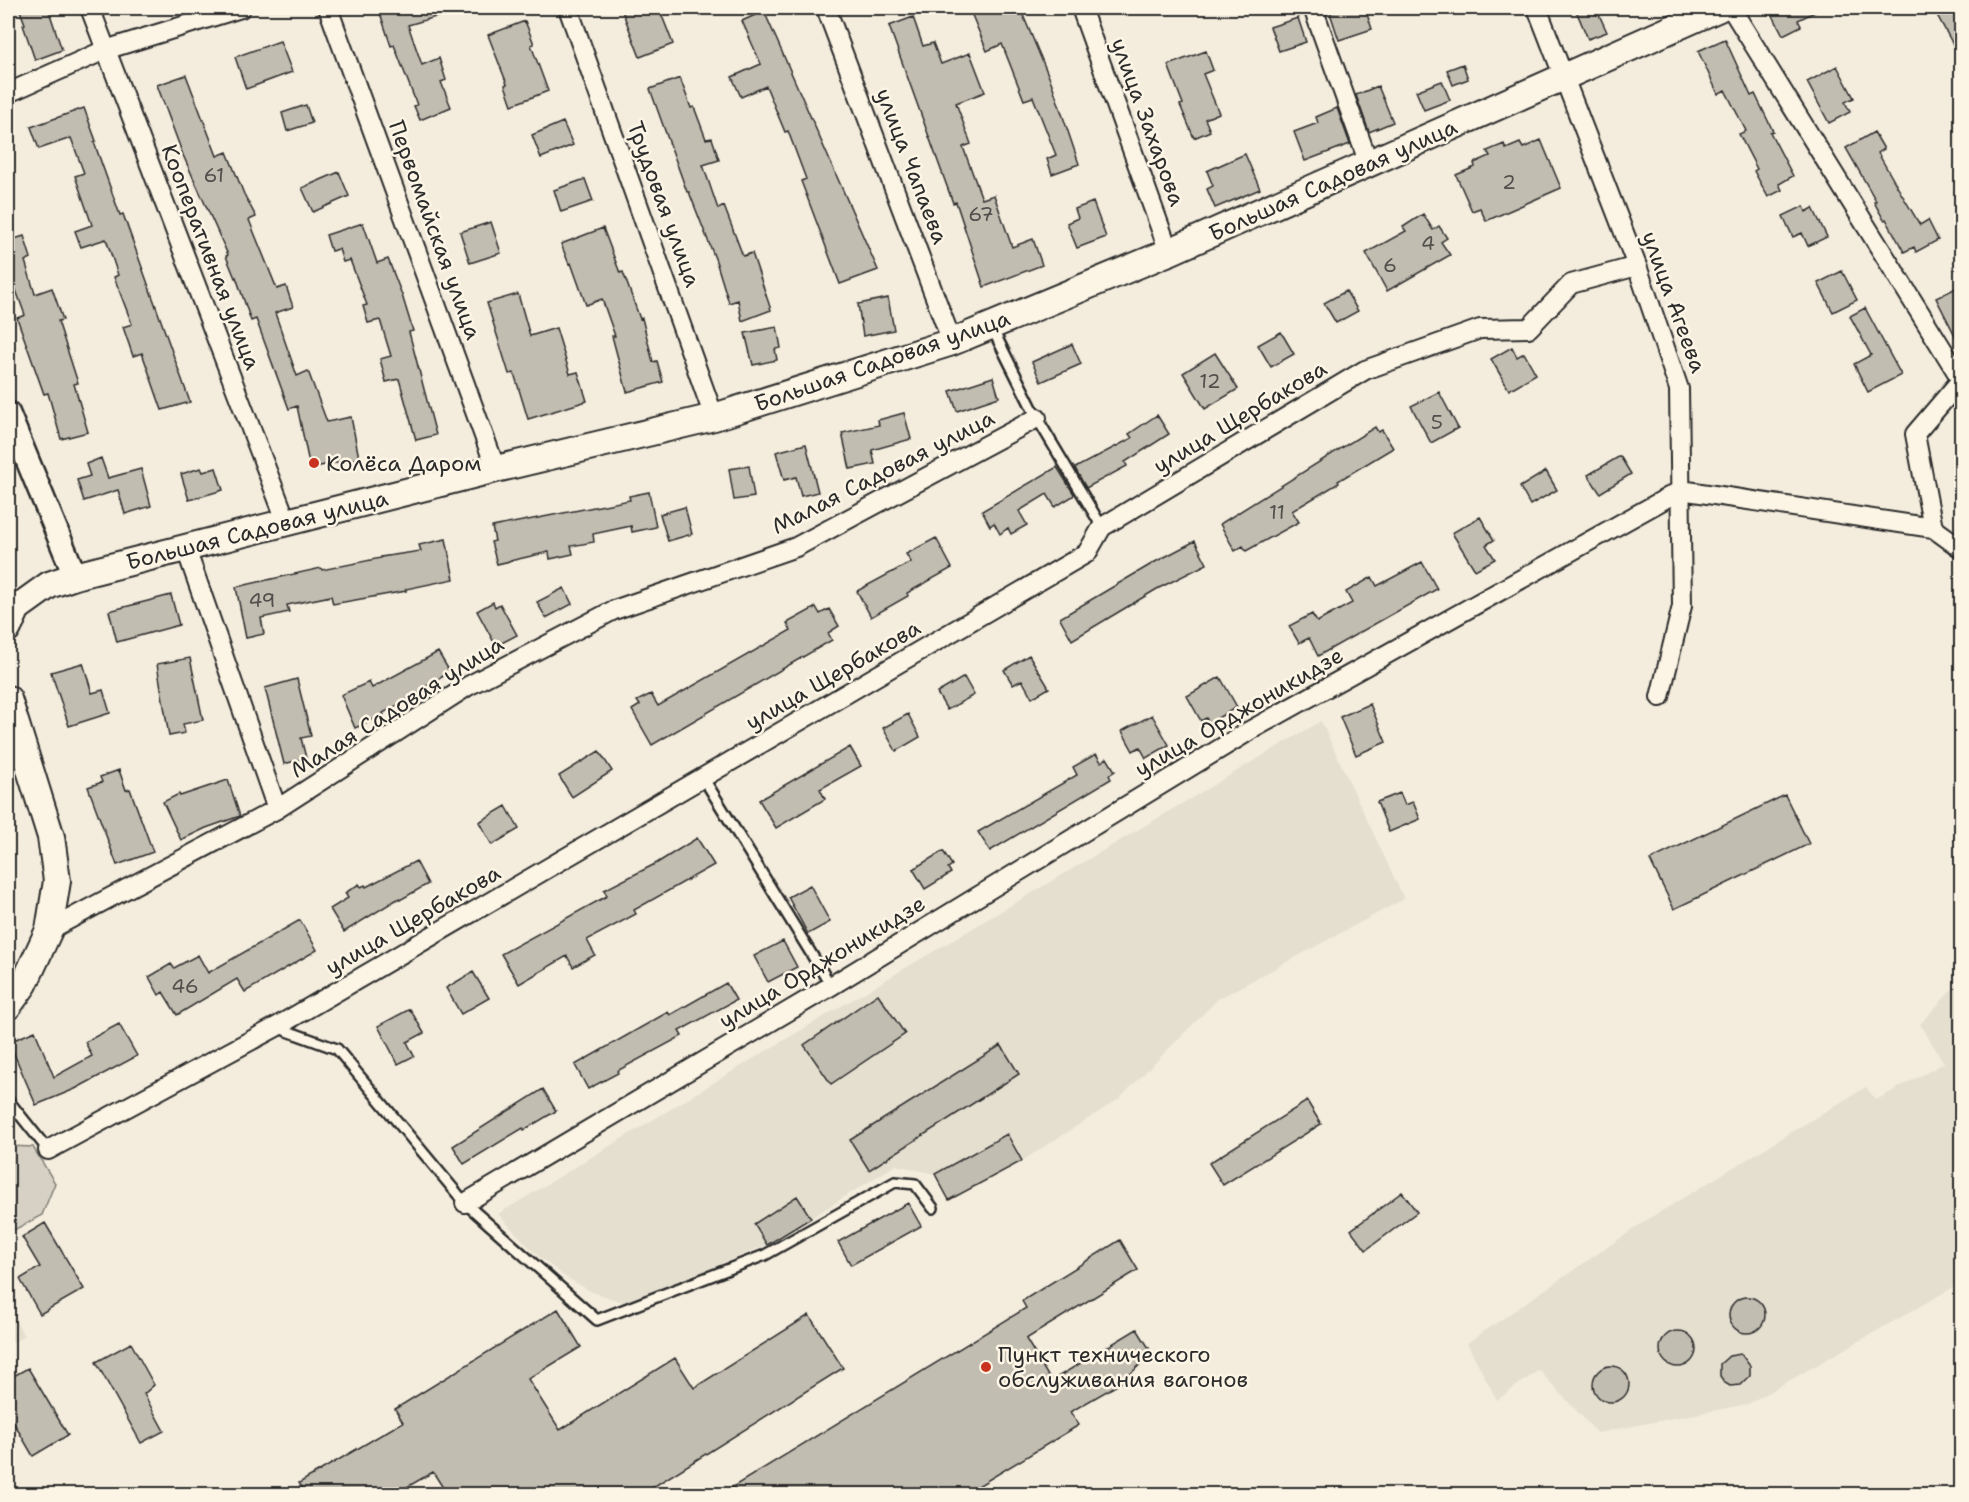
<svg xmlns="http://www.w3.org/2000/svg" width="1969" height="1502" viewBox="0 0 1969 1502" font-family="'Shantell Sans',sans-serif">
<rect width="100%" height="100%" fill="#f4edde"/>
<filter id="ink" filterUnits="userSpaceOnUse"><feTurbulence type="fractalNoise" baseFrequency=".0167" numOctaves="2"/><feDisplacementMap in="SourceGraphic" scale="12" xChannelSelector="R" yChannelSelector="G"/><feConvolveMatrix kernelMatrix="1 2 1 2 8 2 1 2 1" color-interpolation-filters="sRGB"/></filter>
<g filter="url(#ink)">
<!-- built -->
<path fill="#e5dfd0" d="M 1321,721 L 1404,899 L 1218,999 L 1119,1099 L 1022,1161 L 949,1200 L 934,1174 L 896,1165 L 767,1245 L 625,1303 L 592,1292 L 564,1276 L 537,1255 L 498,1214 L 756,1057 Z
M 1961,980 L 1961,1283 L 1748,1404 L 1597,1433 L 1539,1370 L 1497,1400 L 1467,1343 L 1650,1218 L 1866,1087 L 1876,1100 L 1944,1063 L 1920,1024 Z
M 8,1307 L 24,1336 L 8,1345 Z"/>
<!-- green -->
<path fill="#d6d1c4" stroke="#807e78" stroke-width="1.5" d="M 8,1146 L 33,1147 L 55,1183 L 42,1215 L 14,1230 L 8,1228 Z"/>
<!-- building -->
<path fill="#c2bdb1" stroke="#2b2b2b" stroke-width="1.5" d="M 19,8 L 48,8 L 62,50 L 35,60 L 23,25 L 25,24 Z
M 388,8 L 452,8 L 453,12 L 408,25 L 422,65 L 439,58 L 446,80 L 441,82 L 451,107 L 420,120 L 414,106 L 417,105 L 394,45 L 391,46 L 379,10 Z
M 621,8 L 659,8 L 673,44 L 640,57 Z
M 969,8 L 1020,8 L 1052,84 L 1079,164 L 1052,174 L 1047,159 L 1056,155 L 1033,97 L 1024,100 L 1002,44 L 987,51 Z
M 1347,8 L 1365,8 L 1372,29 L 1339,40 L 1330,13 Z
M 1575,8 L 1596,8 L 1607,32 L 1588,39 Z
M 1769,8 L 1823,8 L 1798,20 L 1801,26 L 1783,35 Z
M 1947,8 L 1962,8 L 1962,61 L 1936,13 Z
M 764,11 L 878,270 L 840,284 L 801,181 L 806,179 L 788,131 L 785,132 L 766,86 L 741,97 L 732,77 L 761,64 L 742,21 Z
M 913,17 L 923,46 L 933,43 L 941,64 L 970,53 L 985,92 L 956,103 L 971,144 L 963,147 L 982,199 L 994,195 L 1012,247 L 1033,239 L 1042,265 L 984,287 L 956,202 L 953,203 L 889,26 Z
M 1298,18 L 1306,42 L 1279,51 L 1270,27 Z
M 525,21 L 534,44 L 531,45 L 548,91 L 512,105 L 505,85 L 507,84 L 488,35 Z
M 1725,39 L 1751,96 L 1755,94 L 1773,131 L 1770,132 L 1793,176 L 1779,184 L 1782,190 L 1768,197 L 1754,171 L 1757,169 L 1739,134 L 1746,131 L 1725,90 L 1718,94 L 1698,51 Z
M 280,41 L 292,72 L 246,89 L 235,57 Z
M 1206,51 L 1213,70 L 1203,74 L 1219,113 L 1205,119 L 1210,131 L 1194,138 L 1180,105 L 1183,104 L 1168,65 Z
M 1463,64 L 1468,79 L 1453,85 L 1447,70 Z
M 1837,66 L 1854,98 L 1845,102 L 1850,112 L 1829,123 L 1807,82 Z
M 186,75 L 217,156 L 227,152 L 244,194 L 256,217 L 249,220 L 277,289 L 286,286 L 293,307 L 275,313 L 297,376 L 308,371 L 327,422 L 351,417 L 359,458 L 310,468 L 297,406 L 289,409 L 256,319 L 251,321 L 236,277 L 235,278 L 226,256 L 228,255 L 183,155 L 157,85 Z
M 680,78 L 691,108 L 694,107 L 706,139 L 712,138 L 719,160 L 703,165 L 718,209 L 724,206 L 743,256 L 752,253 L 771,310 L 742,321 L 738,300 L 729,303 L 716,261 L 689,192 L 687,192 L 650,89 Z
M 1442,81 L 1450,100 L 1424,110 L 1416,91 Z
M 1378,86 L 1393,122 L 1369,132 L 1356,95 Z
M 306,105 L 312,123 L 287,131 L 282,113 Z
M 84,108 L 96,141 L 94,142 L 120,215 L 123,214 L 190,402 L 162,410 L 142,353 L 133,356 L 123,327 L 132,324 L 114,277 L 118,275 L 106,239 L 81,247 L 75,231 L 92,225 L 75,176 L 84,173 L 71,138 L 39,149 L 31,127 Z
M 1337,108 L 1350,144 L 1305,161 L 1294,132 L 1318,123 L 1316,117 Z
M 563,122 L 573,145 L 541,158 L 532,135 Z
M 1874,132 L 1884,149 L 1878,153 L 1898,188 L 1920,225 L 1928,220 L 1938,240 L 1916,252 L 1914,247 L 1904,252 L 1886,219 L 1884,220 L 1874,202 L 1876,201 L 1846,148 Z
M 1541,140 L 1561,188 L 1486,221 L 1480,208 L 1472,211 L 1456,175 L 1475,167 L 1474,163 L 1490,156 L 1487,151 L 1504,144 L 1506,149 L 1520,143 L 1523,148 Z
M 1245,154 L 1260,189 L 1215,208 L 1207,189 L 1213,186 L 1207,171 Z
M 339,172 L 349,196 L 313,212 L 302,188 Z
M 585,179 L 593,201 L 561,212 L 554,190 Z
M 1093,202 L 1106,237 L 1077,248 L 1067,223 L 1078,218 L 1075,209 Z
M 1804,206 L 1806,212 L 1813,208 L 1827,237 L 1808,246 L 1802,233 L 1793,237 L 1783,216 Z
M 1423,214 L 1433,230 L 1439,226 L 1447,238 L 1441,242 L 1450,255 L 1387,291 L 1366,253 L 1406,231 L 1403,227 Z
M 491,222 L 501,253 L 470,263 L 460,232 Z
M 363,223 L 377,263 L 388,259 L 402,295 L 413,331 L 409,332 L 436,435 L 416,440 L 399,379 L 386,382 L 380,359 L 391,356 L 380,320 L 368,323 L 363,306 L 367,305 L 350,260 L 343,262 L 339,249 L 331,251 L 326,235 Z
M 603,228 L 620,273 L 623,272 L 640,319 L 642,318 L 653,362 L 657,361 L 663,382 L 627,392 L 612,336 L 615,336 L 602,299 L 586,305 L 571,263 L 569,264 L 561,244 Z
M 24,236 L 31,258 L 25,261 L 35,294 L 52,288 L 63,320 L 58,321 L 78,383 L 74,384 L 88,432 L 61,439 L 48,393 L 44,394 L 17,318 L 25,315 L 12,279 L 8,280 L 8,241 Z
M 1842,271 L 1857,300 L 1833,312 L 1818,283 Z
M 1962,285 L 1962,349 L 1936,298 Z
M 1346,291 L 1358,311 L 1336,323 L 1324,303 Z
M 518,294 L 530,336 L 556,328 L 570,374 L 578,372 L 587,401 L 528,419 L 514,373 L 509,374 L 487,303 Z
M 888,298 L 894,330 L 863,336 L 858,304 Z
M 1865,308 L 1901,375 L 1868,392 L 1854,364 L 1871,355 L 1850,316 Z
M 777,327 L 781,348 L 775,349 L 777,360 L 753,365 L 745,333 Z
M 1281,332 L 1294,354 L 1271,367 L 1258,345 Z
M 1072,344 L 1081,364 L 1041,382 L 1032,362 Z
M 1512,347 L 1517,357 L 1524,353 L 1536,374 L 1509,390 L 1491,359 Z
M 1215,353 L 1238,389 L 1205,409 L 1183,373 Z
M 993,377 L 999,397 L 957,411 L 950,391 Z
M 1439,392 L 1458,428 L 1431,443 L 1411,406 Z
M 904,413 L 911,439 L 872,450 L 875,464 L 850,469 L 842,433 L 879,425 L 878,420 Z
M 1157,415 L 1169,434 L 1125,462 L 1127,466 L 1086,488 L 1075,468 L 1132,438 L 1129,434 Z
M 1375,427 L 1378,432 L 1382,430 L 1393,448 L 1338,481 L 1339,483 L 1292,511 L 1299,522 L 1246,551 L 1243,546 L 1235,551 L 1220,524 Z
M 806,444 L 818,492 L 801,496 L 796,477 L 784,480 L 776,452 Z
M 1620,456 L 1631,474 L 1600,493 L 1588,475 Z
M 101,458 L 108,478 L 141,469 L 151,506 L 125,514 L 118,490 L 84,501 L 77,480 L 90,476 L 86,464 Z
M 749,466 L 754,497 L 734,500 L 729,469 Z
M 1057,467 L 1074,494 L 1073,496 L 1055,507 L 1047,494 L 1019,511 L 1027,525 L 1011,534 L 1008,528 L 1000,534 L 994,523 L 990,526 L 982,511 Z
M 201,468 L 203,472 L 216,468 L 223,490 L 189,500 L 181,474 Z
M 1546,471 L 1557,490 L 1530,505 L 1520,487 Z
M 649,492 L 656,527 L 632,532 L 631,526 L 593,534 L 594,542 L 571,546 L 573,554 L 550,559 L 549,552 L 497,564 L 491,542 L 495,541 L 492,527 L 630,500 L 629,496 Z
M 685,507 L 692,534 L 668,541 L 660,514 Z
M 1480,517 L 1494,540 L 1486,545 L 1495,559 L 1475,570 L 1452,533 Z
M 936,538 L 952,568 L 907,593 L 908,596 L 871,617 L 857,591 L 911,562 L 906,554 Z
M 446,539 L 454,579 L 406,589 L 406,591 L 333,604 L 331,596 L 287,605 L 289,612 L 261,618 L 264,634 L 246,638 L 236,587 L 321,568 L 322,570 L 381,558 L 381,557 L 421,551 L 419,545 Z
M 1195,541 L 1207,564 L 1157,589 L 1072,640 L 1060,618 L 1155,562 Z
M 1422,562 L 1437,589 L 1318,656 L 1309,638 L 1299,643 L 1289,626 L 1312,614 L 1317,622 L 1352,603 L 1346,592 L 1372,577 L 1377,586 Z
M 564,588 L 572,604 L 546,618 L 537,602 Z
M 171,595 L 179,625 L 117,642 L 109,611 Z
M 493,602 L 495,607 L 500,604 L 517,635 L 496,646 L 477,611 Z
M 816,607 L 820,614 L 829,609 L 839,626 L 828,633 L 832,640 L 652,745 L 632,710 L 640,705 L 637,701 L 651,694 L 658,706 L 791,630 L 787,623 Z
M 438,652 L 450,672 L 427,686 L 429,688 L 383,713 L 384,715 L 355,728 L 341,695 L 369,682 L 372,688 Z
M 1029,655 L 1049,688 L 1032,698 L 1022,680 L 1013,685 L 1004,670 Z
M 190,658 L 203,720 L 183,724 L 185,733 L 169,736 L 157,664 Z
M 83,663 L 92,693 L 103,690 L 110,713 L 69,726 L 51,672 Z
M 964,677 L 974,695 L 947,710 L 937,693 Z
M 1220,677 L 1237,707 L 1209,723 L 1206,718 L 1201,721 L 1187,696 Z
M 297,679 L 311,736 L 301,738 L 306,758 L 284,764 L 265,688 Z
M 1370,704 L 1386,742 L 1356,755 L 1340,717 Z
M 908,714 L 920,737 L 896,751 L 883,728 Z
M 1152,715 L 1169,745 L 1146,758 L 1140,747 L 1133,751 L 1122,731 Z
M 850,747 L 861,766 L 820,789 L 825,799 L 776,828 L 759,800 Z
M 599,751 L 612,771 L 572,797 L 559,776 Z
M 1096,754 L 1101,762 L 1107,758 L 1115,771 L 1109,775 L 1111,779 L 990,851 L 978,832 L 1077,775 L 1073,767 Z
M 119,770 L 126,790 L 130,789 L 153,852 L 117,865 L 88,787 L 102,782 L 100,777 Z
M 228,780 L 240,816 L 206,828 L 181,840 L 163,802 L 179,794 L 180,796 Z
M 1400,793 L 1405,805 L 1413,802 L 1420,819 L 1389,832 L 1377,802 Z
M 1785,795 L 1809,844 L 1674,909 L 1650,860 Z
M 506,806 L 519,829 L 492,845 L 479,822 Z
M 697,838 L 714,865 L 634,910 L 636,914 L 587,940 L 595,955 L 573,967 L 567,956 L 519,984 L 501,954 L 607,896 L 604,890 L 657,863 Z
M 943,851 L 952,865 L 948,868 L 951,873 L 925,889 L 913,869 Z
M 416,861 L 428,884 L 400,900 L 399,898 L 344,932 L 330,909 L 348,898 L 345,893 L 359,884 L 361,887 L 365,885 L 366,887 Z
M 810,885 L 830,922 L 808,934 L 788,897 Z
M 300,920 L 317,950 L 245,992 L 237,979 L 177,1015 L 163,992 L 159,995 L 149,977 L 171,964 L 174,968 L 198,955 L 208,973 Z
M 783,941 L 797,967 L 768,982 L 754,956 Z
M 473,972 L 489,998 L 461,1014 L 446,988 Z
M 726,983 L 736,1000 L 679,1031 L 682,1036 L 617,1071 L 618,1073 L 588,1089 L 575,1065 L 668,1012 L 670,1015 Z
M 878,994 L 905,1034 L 831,1084 L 804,1045 Z
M 410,1009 L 424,1033 L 407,1042 L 414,1056 L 398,1064 L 378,1026 Z
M 119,1024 L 137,1056 L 75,1089 L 36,1105 L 9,1042 L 35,1031 L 54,1077 L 92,1056 L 85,1042 Z
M 1001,1045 L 1019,1074 L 869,1170 L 850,1140 Z
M 543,1089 L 556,1111 L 524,1130 L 523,1128 L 464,1164 L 453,1146 Z
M 1307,1101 L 1321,1124 L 1223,1185 L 1209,1163 Z
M 1007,1134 L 1022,1161 L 949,1200 L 935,1174 Z
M 1402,1192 L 1417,1212 L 1366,1250 L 1351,1230 Z
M 797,1196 L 811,1218 L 767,1245 L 754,1224 Z
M 908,1203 L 921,1226 L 851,1265 L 838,1242 Z
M 45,1223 L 84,1289 L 40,1314 L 20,1279 L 40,1267 L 22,1237 Z
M 1120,1240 L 1138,1270 L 1026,1339 L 1051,1381 L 1137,1329 L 1152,1353 L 1121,1383 L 1070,1412 L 1079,1425 L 965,1494 L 721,1494 L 1026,1308 L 1022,1301 Z
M1729 1315a18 18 0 1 1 36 0a18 18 0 1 1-36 0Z
M 558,1309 L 581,1347 L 528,1379 L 560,1430 L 675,1358 L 694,1388 L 809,1315 L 843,1368 L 642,1494 L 447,1494 L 433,1472 L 395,1494 L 306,1494 L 299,1483 L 403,1422 L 395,1409 Z
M1660 1349a18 18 0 1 1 36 0a18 18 0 1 1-36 0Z
M 131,1343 L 154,1385 L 144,1394 L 164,1431 L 141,1443 L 96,1362 Z
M 1741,1354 L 1750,1366 L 1750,1376 L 1741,1385 L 1730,1386 L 1725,1383 L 1720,1376 L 1720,1364 L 1729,1356 Z
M1593 1384a18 18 0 1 1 36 0a18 18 0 1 1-36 0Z
M 28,1368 L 68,1435 L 33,1456 L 8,1413 L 8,1379 Z"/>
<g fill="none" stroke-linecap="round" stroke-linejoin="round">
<defs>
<path id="service" d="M 992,328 L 1037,418 L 1102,527
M 704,779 L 831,986
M 276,1027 L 337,1049 L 465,1203 L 597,1320 L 765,1255 L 895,1182 L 915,1184 L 933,1208
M 8,1100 L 48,1150"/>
<path id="minor" d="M 90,8 L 287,523
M 328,8 L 496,469
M 568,8 L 714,417
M 826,8 L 952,342
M 1081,8 L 1169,252
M 1313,8 L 1369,164
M 1537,8 L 1637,266 L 1679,389 L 1682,606 L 1660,697
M 1731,8 L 1961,379
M 8,93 L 105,50 L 241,8
M 1933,528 L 1962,549
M 186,549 L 277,809
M 49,930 L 277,809 L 468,686 L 614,610 L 796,547 L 1037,418
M 48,1150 L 276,1027 L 1087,553 L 1102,527 L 1365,370 L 1480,329 L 1529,328 L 1571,284 L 1637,266
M 465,1203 L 831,986 L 1249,731 L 1681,490 L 1933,528 L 1915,434 L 1962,379"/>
<path id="tertiary" d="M 8,413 L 75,576"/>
<path id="secondary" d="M 8,628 L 17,608 L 49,585 L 75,576 L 496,469 L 714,417 L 952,342 L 1169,252 L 1719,8
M 8,699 L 51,837 L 57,881 L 49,930 L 24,984 L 8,1006"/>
</defs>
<!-- service casing -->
<use href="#service" stroke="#2b2b2b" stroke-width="14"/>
<!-- minor casing -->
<use href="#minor" stroke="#2b2b2b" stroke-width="22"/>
<!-- tertiary casing -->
<use href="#tertiary" stroke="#2b2b2b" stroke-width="27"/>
<!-- secondary casing -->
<use href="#secondary" stroke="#2b2b2b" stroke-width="30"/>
<!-- service -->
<use href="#service" stroke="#fcf5e5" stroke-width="9"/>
<!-- minor -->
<use href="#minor" stroke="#fcf5e5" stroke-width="18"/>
<!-- tertiary -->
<use href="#tertiary" stroke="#fcf5e5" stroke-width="22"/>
<!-- secondary -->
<use href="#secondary" stroke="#fcf5e5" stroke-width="26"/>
</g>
</g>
<!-- markers -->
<g fill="#c8321e" stroke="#fcf5e5" stroke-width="2">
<circle cx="314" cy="463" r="6"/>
<circle cx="986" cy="1367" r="6"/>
</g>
<g text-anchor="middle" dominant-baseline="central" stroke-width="5" stroke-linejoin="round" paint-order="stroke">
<!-- number labels -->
<g font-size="20" fill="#51504c">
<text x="214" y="175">61</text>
<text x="1509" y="182">2</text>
<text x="981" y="214">67</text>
<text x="1428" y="243">4</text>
<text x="1390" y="265">6</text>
<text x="1210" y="381">12</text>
<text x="1437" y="422">5</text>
<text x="1277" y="512">11</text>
<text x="262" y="600">49</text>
<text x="185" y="986">46</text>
</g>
<!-- street labels -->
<g font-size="22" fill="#2b2b2b" stroke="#fcf5e5">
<text transform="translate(1148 122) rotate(70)">улица Захарова</text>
<text transform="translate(912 166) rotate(69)">улица Чапаева</text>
<text transform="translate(1333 180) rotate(-24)">Большая Садовая улица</text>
<text transform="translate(664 204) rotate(70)">Трудовая улица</text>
<text transform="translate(435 230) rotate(70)">Первомайская улица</text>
<text transform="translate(211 257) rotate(69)">Кооперативная улица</text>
<text transform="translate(1674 302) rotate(70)">улица Агеева</text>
<text transform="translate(882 361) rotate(-19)">Большая Садовая улица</text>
<text transform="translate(1240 417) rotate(-31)">улица Щербакова</text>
<text transform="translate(883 472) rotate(-27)">Малая Садовая улица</text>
<text transform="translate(257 530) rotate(-14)">Большая Садовая улица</text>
<text transform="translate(833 675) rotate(-30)">улица Щербакова</text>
<text transform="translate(397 707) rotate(-32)">Малая Садовая улица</text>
<text transform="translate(1239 712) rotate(-30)">улица Орджоникидзе</text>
<text transform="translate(413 920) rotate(-30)">улица Щербакова</text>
<text transform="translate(822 962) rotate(-31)">улица Орджоникидзе</text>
</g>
<!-- poi labels -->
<g font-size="22" fill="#2b2b2b" stroke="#fcf5e5" text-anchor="start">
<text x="326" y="463">Колёса Даром</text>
<text x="998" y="1354">Пункт технического<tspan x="998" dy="25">обслуживания вагонов</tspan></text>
</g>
</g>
<!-- margin -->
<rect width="1969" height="1502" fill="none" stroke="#fcf5e5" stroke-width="30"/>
<rect x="15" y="15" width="1939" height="1472" fill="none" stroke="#2b2b2b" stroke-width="2" filter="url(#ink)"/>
</svg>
